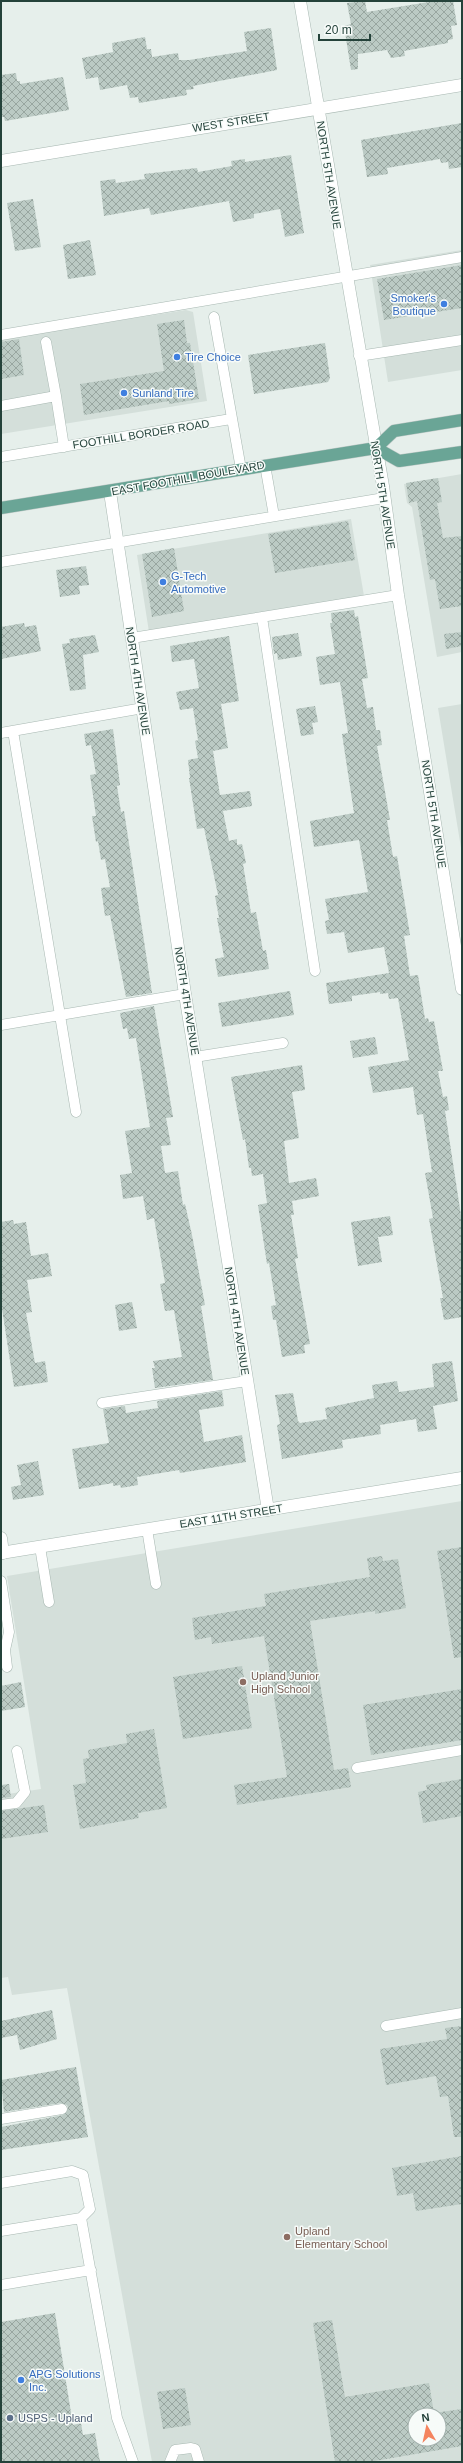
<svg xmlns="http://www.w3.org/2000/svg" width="463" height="2463" viewBox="0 0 463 2463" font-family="Helvetica,sans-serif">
<defs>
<pattern id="building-cross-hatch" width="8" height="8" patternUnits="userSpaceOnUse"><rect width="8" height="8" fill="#bbcac4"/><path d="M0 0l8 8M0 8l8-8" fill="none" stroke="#98a6a0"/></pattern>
</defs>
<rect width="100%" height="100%" fill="#e6efeb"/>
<!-- built -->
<path fill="#d4dfda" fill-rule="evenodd" d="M 462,250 L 462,370 L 388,382 L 370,265 Z
M 186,310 L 193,312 L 207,401 L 1,434 L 1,339 Z
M 462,474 L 462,652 L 437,657 L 412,507 L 407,503 L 404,484 Z
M 351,519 L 364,596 L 149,632 L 137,555 Z
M 462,704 L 462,854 L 438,708 Z
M 462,1501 L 462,2462 L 152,2462 L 67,1988 L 12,1995 L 8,1977 L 1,1978 L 1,1795 L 41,1789 L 7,1576 ZM 415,2415 L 439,2415 L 439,2439 L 415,2439 Z"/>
<!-- building -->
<path fill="url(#building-cross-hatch)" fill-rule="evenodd" d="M 365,1 L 367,12 L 435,1 L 453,1 L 457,25 L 451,26 L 453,39 L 448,40 L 448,43 L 404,51 L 405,56 L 391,58 L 387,50 L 358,54 L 358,69 L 351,70 L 344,26 L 351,24 L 347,3 Z
M 271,28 L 277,70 L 193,86 L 194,89 L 186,90 L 187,95 L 139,103 L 138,97 L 130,98 L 127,85 L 100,90 L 98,77 L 86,79 L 82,58 L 113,52 L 112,43 L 145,37 L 147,49 L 151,49 L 152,57 L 178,53 L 179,60 L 189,60 L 247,51 L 244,32 Z
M 16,73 L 17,81 L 20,81 L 20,84 L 63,77 L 69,110 L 5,121 L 4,117 L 1,117 L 1,75 Z
M 462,123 L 462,167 L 449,169 L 448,162 L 441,163 L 440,159 L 387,168 L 388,174 L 367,177 L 361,140 Z
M 291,155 L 304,233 L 285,237 L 280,209 L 254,214 L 254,218 L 233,222 L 229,201 L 151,215 L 149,208 L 104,216 L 100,181 L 115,179 L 116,183 L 145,179 L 144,174 L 197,168 L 198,172 L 232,166 L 231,161 L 245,159 L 245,162 Z
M 33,199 L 41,247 L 15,251 L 7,203 Z
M 90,240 L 96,275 L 68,279 L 63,245 Z
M 462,265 L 462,308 L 384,320 L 377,279 Z
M 184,320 L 187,343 L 190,343 L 199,399 L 169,404 L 169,401 L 84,415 L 80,384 L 164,371 L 157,324 Z
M 19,339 L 24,375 L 1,379 L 1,342 Z
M 325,343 L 330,378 L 328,382 L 254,394 L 248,355 Z
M 438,478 L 442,502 L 437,503 L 443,538 L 462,536 L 462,606 L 440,609 L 435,579 L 430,580 L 417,501 L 409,503 L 406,483 Z
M 348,521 L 355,560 L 275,573 L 268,534 Z
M 174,548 L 184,611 L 152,617 L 142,554 Z
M 86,566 L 89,585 L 79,586 L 80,594 L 60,597 L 56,570 Z
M 354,610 L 355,617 L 358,616 L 368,678 L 362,679 L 367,708 L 373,707 L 376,730 L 380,730 L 382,745 L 377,746 L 390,820 L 387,820 L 393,857 L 397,856 L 410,935 L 404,936 L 410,976 L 418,975 L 425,1019 L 428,1018 L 429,1022 L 434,1021 L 443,1071 L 438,1071 L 443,1097 L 447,1096 L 449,1110 L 445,1111 L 462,1222 L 462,1317 L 444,1320 L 440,1298 L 443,1298 L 429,1219 L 433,1218 L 425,1173 L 432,1172 L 423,1114 L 417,1115 L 413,1087 L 373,1093 L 368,1067 L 409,1060 L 398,998 L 389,999 L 388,993 L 380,994 L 380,992 L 352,996 L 352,1001 L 329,1004 L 326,983 L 389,973 L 384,947 L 348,953 L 344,932 L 327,934 L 325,921 L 329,920 L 325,899 L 368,892 L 359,840 L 314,847 L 310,821 L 354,813 L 342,734 L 348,733 L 340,682 L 320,685 L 316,657 L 335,654 L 330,623 L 332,623 L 331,613 Z
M 24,623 L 25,627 L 36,625 L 41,651 L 1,659 L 1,627 Z
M 462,632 L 462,646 L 446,649 L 444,634 Z
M 298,633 L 302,656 L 278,660 L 277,653 L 274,654 L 272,637 Z
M 95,635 L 99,652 L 83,655 L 86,689 L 70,691 L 62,644 L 70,643 L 69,639 Z
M 229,636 L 239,701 L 221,704 L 228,748 L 213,751 L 220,795 L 250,791 L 252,806 L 223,811 L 229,841 L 237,839 L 237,845 L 242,844 L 246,863 L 243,864 L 251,913 L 256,912 L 263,951 L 266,950 L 269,969 L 218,977 L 215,959 L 224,957 L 217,918 L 219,918 L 215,896 L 218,895 L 204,828 L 197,829 L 189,778 L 190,778 L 188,760 L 198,758 L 195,741 L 198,740 L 193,708 L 180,710 L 176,692 L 199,688 L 194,659 L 172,662 L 170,646 Z
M 315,706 L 318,722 L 312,723 L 314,734 L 301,736 L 296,709 Z
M 113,729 L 120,785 L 117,786 L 121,812 L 124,811 L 152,993 L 126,997 L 110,915 L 105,916 L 101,888 L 110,887 L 105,859 L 101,860 L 98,841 L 96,842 L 92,816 L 96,816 L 90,775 L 96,774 L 91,745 L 86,746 L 84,734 Z
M 290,991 L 294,1015 L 222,1027 L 218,1003 Z
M 154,1006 L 173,1117 L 166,1118 L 171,1145 L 161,1146 L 165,1173 L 178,1171 L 183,1205 L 185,1204 L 192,1235 L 205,1305 L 201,1306 L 213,1380 L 155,1388 L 152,1368 L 155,1368 L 153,1361 L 182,1357 L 174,1310 L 165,1311 L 160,1284 L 165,1283 L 154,1218 L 147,1220 L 143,1196 L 123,1199 L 120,1175 L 132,1173 L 125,1131 L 150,1127 L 136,1038 L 129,1039 L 127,1028 L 123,1029 L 120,1013 Z
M 375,1037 L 378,1054 L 353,1058 L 350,1041 Z
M 302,1065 L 305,1090 L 292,1092 L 299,1138 L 284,1141 L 289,1183 L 316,1178 L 319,1196 L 292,1201 L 294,1215 L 291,1215 L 298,1258 L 295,1259 L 310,1344 L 304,1345 L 305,1353 L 282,1357 L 276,1320 L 273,1320 L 271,1306 L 276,1305 L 269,1263 L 267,1264 L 258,1205 L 267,1203 L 263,1174 L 252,1176 L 251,1168 L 249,1168 L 245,1139 L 243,1140 L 231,1077 Z
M 390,1216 L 393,1235 L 378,1237 L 382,1262 L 358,1266 L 351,1222 Z
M 13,1220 L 14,1224 L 26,1222 L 31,1256 L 48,1253 L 52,1276 L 27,1280 L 32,1312 L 26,1313 L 35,1363 L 45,1361 L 48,1382 L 14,1387 L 1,1302 L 1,1222 Z
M 132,1302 L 137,1328 L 119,1331 L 115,1305 Z
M 452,1361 L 458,1401 L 433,1406 L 437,1429 L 418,1432 L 416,1419 L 380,1425 L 381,1434 L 342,1440 L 343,1448 L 282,1459 L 277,1425 L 280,1424 L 275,1395 L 293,1393 L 298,1421 L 300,1423 L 327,1419 L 325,1408 L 374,1398 L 372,1385 L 397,1381 L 399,1392 L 434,1387 L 432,1364 Z
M 222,1391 L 224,1406 L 199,1410 L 204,1442 L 242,1435 L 246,1462 L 180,1473 L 179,1470 L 137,1477 L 138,1485 L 121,1488 L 120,1485 L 113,1486 L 113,1483 L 79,1489 L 72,1449 L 109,1443 L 103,1409 L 125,1406 L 126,1413 L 158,1408 L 157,1401 Z
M 38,1461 L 44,1495 L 13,1500 L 11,1487 L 21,1485 L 17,1465 Z
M 462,1547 L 462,1657 L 454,1658 L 437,1551 Z
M 382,1556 L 383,1561 L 398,1559 L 406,1608 L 375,1614 L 375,1611 L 310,1621 L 334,1770 L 348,1768 L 351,1787 L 237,1805 L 234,1785 L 287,1777 L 264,1636 L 212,1644 L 211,1637 L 195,1640 L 192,1618 L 266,1606 L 264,1594 L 370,1577 L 367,1558 Z
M 242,1666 L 252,1728 L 183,1739 L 173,1677 Z
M 21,1682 L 25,1707 L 1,1711 L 1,1686 Z
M 462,1689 L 462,1740 L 371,1755 L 363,1705 Z
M 154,1729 L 167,1808 L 138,1813 L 139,1818 L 80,1829 L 73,1785 L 86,1783 L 83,1759 L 89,1758 L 88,1750 L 127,1743 L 126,1734 Z
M 462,1779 L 462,1816 L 423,1823 L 418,1792 L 427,1790 L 426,1785 Z
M 9,1784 L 11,1797 L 1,1798 L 1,1785 Z
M 44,1805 L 48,1832 L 1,1839 L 1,1811 Z
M 52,2010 L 57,2039 L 20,2050 L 17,2035 L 1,2038 L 1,2021 Z
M 462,2026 L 462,2137 L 454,2137 L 448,2096 L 440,2097 L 436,2076 L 386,2085 L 380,2049 L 447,2039 L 445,2028 Z
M 76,2067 L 88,2137 L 1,2150 L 1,2127 L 63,2115 L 68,2108 L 67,2105 L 61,2103 L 4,2112 L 1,2080 Z
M 462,2156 L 462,2204 L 416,2211 L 413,2193 L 397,2196 L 392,2168 Z
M 55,2313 L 73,2425 L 81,2423 L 83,2435 L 95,2433 L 100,2462 L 1,2462 L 1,2322 Z
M 332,2320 L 345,2397 L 429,2383 L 434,2413 L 462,2409 L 462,2446 L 369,2462 L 335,2462 L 313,2323 ZM 415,2415 L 439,2415 L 439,2439 L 415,2439 Z
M 185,2388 L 191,2425 L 163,2429 L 157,2392 Z"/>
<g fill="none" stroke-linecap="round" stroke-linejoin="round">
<defs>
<path id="service" d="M 214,317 L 241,469
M 1,335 L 462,257
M 359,356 L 462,340
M 56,396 L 64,447
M 1,406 L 56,396 L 46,342
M 1,457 L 231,419
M 265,465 L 274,516
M 1,562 L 384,498
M 262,617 L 315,971
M 132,638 L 398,595
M 13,731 L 76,1112
M 1,733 L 143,708
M 1,1025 L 185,994
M 195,1057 L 283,1043
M 102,1403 L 247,1381
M 147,1529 L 156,1584
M 40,1547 L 49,1602
M 1,1581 L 9,1632 L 5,1650 L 7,1667
M 357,1768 L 462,1750
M 1,1805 L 16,1803 L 25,1792 L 17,1751
M 386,2026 L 462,2013
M 1,2119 L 62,2109
M 1,2183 L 72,2171 L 83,2175 L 90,2209 L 81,2218 L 1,2231
M 81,2218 L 117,2418 L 133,2462
M 1,2285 L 91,2270
M 170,2462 L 175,2450 L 191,2448 L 195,2449 L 199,2462"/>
<path id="minor" d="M 300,1 L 383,486 L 398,595 L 462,989
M 1,161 L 462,85
M 110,492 L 185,994 L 268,1510
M 1,1538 L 3,1553"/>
<path id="tertiary" d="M 1,1553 L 462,1478"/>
<path id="primary" d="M 376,448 L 399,461 L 462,452
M 1,508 L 376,448 L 394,431 L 462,420"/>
</defs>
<!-- service casing -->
<use href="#service" stroke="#a8b8b2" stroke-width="11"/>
<!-- minor casing -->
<use href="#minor" stroke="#a8b8b2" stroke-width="13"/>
<!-- tertiary casing -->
<use href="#tertiary" stroke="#a8b8b2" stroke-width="13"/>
<!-- primary casing -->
<use href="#primary" stroke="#c2cac8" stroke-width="13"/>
<!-- service -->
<use href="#service" stroke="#fff" stroke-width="10"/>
<!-- minor -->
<use href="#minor" stroke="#fff" stroke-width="12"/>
<!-- tertiary -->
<use href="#tertiary" stroke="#fff" stroke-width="12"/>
<!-- primary -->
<use href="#primary" stroke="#6aa596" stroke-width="12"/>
</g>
<!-- markers -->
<g fill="#3f7fe0" stroke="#f7fbf9" stroke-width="1.5">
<circle cx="444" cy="304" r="4"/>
<circle cx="177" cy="357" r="4"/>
<circle cx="124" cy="393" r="4"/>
<circle cx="163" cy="582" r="4"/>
<circle cx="21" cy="2380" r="4"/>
</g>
<g fill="#8d6e63" stroke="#f7fbf9" stroke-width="1.5">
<circle cx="243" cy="1682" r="4"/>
<circle cx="287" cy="2237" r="4"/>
</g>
<circle fill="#5c6f8a" stroke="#f7fbf9" stroke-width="1.5" cx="10" cy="2418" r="4"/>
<g text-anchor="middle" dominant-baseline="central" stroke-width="3" stroke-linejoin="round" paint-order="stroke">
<!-- street labels -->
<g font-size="11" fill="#24423a" stroke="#f7fbf9">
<text transform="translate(231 122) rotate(-9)">WEST STREET</text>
<text transform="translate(329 175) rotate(81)">NORTH 5TH AVENUE</text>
<text transform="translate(141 434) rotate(-9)">FOOTHILL BORDER ROAD</text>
<text transform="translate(188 478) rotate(-10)">EAST FOOTHILL BOULEVARD</text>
<text transform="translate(383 495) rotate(81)">NORTH 5TH AVENUE</text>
<text transform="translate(138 681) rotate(81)">NORTH 4TH AVENUE</text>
<text transform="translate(434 814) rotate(81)">NORTH 5TH AVENUE</text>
<text transform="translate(187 1001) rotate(81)">NORTH 4TH AVENUE</text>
<text transform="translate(237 1321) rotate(81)">NORTH 4TH AVENUE</text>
<text transform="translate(231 1516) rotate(-9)">EAST 11TH STREET</text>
</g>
<!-- shop labels -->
<g font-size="11" fill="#366cbe" stroke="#f7fbf9" text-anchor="start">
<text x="436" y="298" text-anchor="end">Smoker's<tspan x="436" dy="13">Boutique</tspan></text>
<text x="185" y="357">Tire Choice</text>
<text x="132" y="393">Sunland Tire</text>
<text x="171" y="576">G-Tech<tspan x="171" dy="13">Automotive</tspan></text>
<text x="29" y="2374">APG Solutions<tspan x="29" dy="13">Inc.</tspan></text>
</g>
<!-- education labels -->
<g font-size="11" fill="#785e54" stroke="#f7fbf9" text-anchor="start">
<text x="251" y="1676">Upland Junior<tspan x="251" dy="13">High School</tspan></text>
<text x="295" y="2231">Upland<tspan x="295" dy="13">Elementary School</tspan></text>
</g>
<!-- service labels -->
<g font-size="11" fill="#4e5e75" stroke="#f7fbf9" text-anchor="start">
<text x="18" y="2418">USPS - Upland</text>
</g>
</g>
<!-- border -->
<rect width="463" height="2463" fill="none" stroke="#24423a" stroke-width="4"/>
<!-- north arrow -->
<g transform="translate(427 2427) rotate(351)"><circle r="19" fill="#f7fbf9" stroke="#a3b1ad"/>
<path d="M0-3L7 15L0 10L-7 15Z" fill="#f4845f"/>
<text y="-6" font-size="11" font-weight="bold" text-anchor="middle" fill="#24423a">N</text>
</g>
<!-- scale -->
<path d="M319 34v6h51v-6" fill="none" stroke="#24423a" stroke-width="2"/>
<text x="325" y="34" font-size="12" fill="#24423a" stroke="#f7fbf9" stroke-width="3" paint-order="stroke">20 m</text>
</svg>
